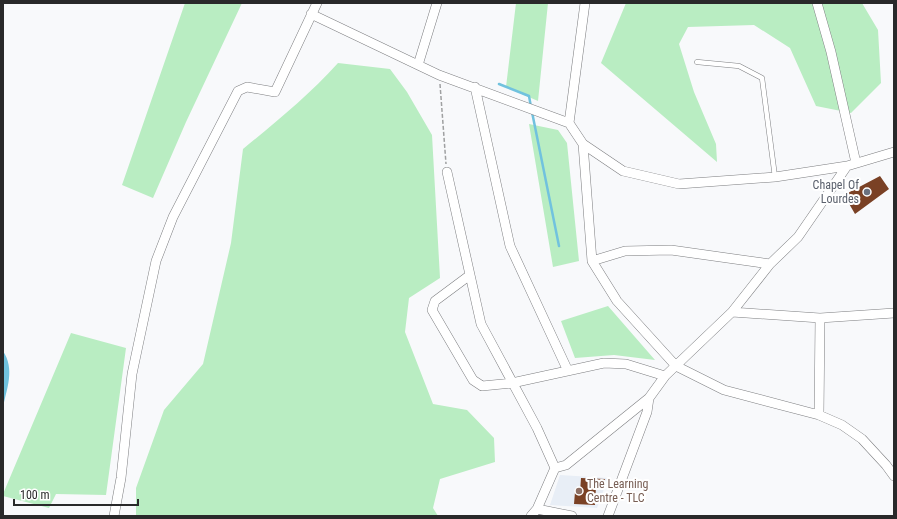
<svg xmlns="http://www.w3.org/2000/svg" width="897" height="519" viewBox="0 0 897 519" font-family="'Roboto Condensed',sans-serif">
<rect width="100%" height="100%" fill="#f8f9fb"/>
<!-- built -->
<path fill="#e8eef6" d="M 560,475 L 608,478 L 597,508 L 550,505 Z"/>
<!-- green -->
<path fill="#b9edc2" d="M 185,3 L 242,3 L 186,122 L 153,198 L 122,185 Z
M 516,3 L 548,3 L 538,101 L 506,87 Z
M 626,3 L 862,3 L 878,30 L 881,83 L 851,113 L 816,106 L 790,48 L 754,25 L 688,27 L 679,44 L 694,92 L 716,144 L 717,162 L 601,63 Z
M 338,63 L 390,69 L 407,92 L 432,135 L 440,278 L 409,298 L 405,332 L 433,404 L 467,410 L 494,438 L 495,462 L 440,479 L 433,508 L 438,516 L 136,516 L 136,488 L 164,410 L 203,364 L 231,243 L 243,149 C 276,122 309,95 338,63 Z
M 529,124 L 558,130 L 567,143 L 579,261 L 553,267 Z
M 608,306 L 655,360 L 614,355 L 575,358 L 561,321 Z
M 71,333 L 126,348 L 106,495 L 56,494 L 49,508 L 3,496 L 3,494 Z"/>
<!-- water -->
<path fill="#71c2de" d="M 3,351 C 15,369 7,388 3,407 Z"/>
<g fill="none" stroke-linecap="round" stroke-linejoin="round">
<!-- stream -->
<path stroke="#71c2de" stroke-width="2.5" d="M 499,84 L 529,96 L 531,107
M 532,112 L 559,246"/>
</g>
<!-- building -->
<path fill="#7a4125" d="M 880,176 L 889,189 L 855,214 L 844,195 Z
M 581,478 L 605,479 L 604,486 L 596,486 L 595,505 L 574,504 L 575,492 L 580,492 Z"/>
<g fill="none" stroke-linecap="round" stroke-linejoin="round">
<defs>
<path id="lane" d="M 697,62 L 739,66 L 762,78 L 775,177"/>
<path id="street" d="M 817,3 L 831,52 L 856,163
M 311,14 L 439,75 L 569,123 L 583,144 L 623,171 L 679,184 L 775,177 L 847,166
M 418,65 L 437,3
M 475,87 L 510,246 L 568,371
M 569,123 L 585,3
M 583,144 L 592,261 L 617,301 L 676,366 L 724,390 L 819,415 L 842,425 L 862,439 L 886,465 L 894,476
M 447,172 L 481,324 L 537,428 L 555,468 L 537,509 L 531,516
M 592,261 L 625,251 L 671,250 L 770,264
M 470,275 L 435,301 L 432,310 L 473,380 L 482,386 L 512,383 L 604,363 L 626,364 L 665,376
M 732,312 L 820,318 L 894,313
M 819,415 L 820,318
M 555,468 L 566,465 L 649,398
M 537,509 L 572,516
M 114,516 L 121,478 L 132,374 L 156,261 L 173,217 L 238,91 L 247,87 L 275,92 L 317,3
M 608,516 L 647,412 L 649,398 L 665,376 L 732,312 L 770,264 L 798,237 L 847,166 L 894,152"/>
</defs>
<!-- lane casing -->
<use href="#lane" stroke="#7d7e80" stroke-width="5.5"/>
<!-- street casing -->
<use href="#street" stroke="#7d7e80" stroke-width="10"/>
<!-- path -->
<path stroke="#9fa0a1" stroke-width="1.5" stroke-dasharray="4 2" stroke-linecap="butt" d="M 440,84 L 446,164"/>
<!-- lane -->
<use href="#lane" stroke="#fff" stroke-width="4.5"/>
<!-- street -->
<use href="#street" stroke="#fff" stroke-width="9"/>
</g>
<!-- markers -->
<circle fill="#6b7280" stroke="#fff" stroke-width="1.5" cx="867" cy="192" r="4"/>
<circle fill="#8d6e63" stroke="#fff" stroke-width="1.5" cx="579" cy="491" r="4"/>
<g text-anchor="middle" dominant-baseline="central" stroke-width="4" stroke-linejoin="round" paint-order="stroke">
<!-- worship labels -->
<g font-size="12" fill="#5b616d" stroke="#fff" text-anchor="end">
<text x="859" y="185">Chapel Of<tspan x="859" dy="14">Lourdes</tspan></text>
</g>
<!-- education labels -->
<g font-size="12" fill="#785e54" stroke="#fff" text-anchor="start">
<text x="587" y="484">The Learning<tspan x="587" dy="14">Centre - TLC</tspan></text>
</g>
</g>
<!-- border -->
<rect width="897" height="519" fill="none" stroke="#29292a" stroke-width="8"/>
<!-- scale -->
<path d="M14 499v6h124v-6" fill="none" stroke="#29292a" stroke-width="2"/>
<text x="20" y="499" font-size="12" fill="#29292a" stroke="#ffffff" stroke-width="3" paint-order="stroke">100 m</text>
</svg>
